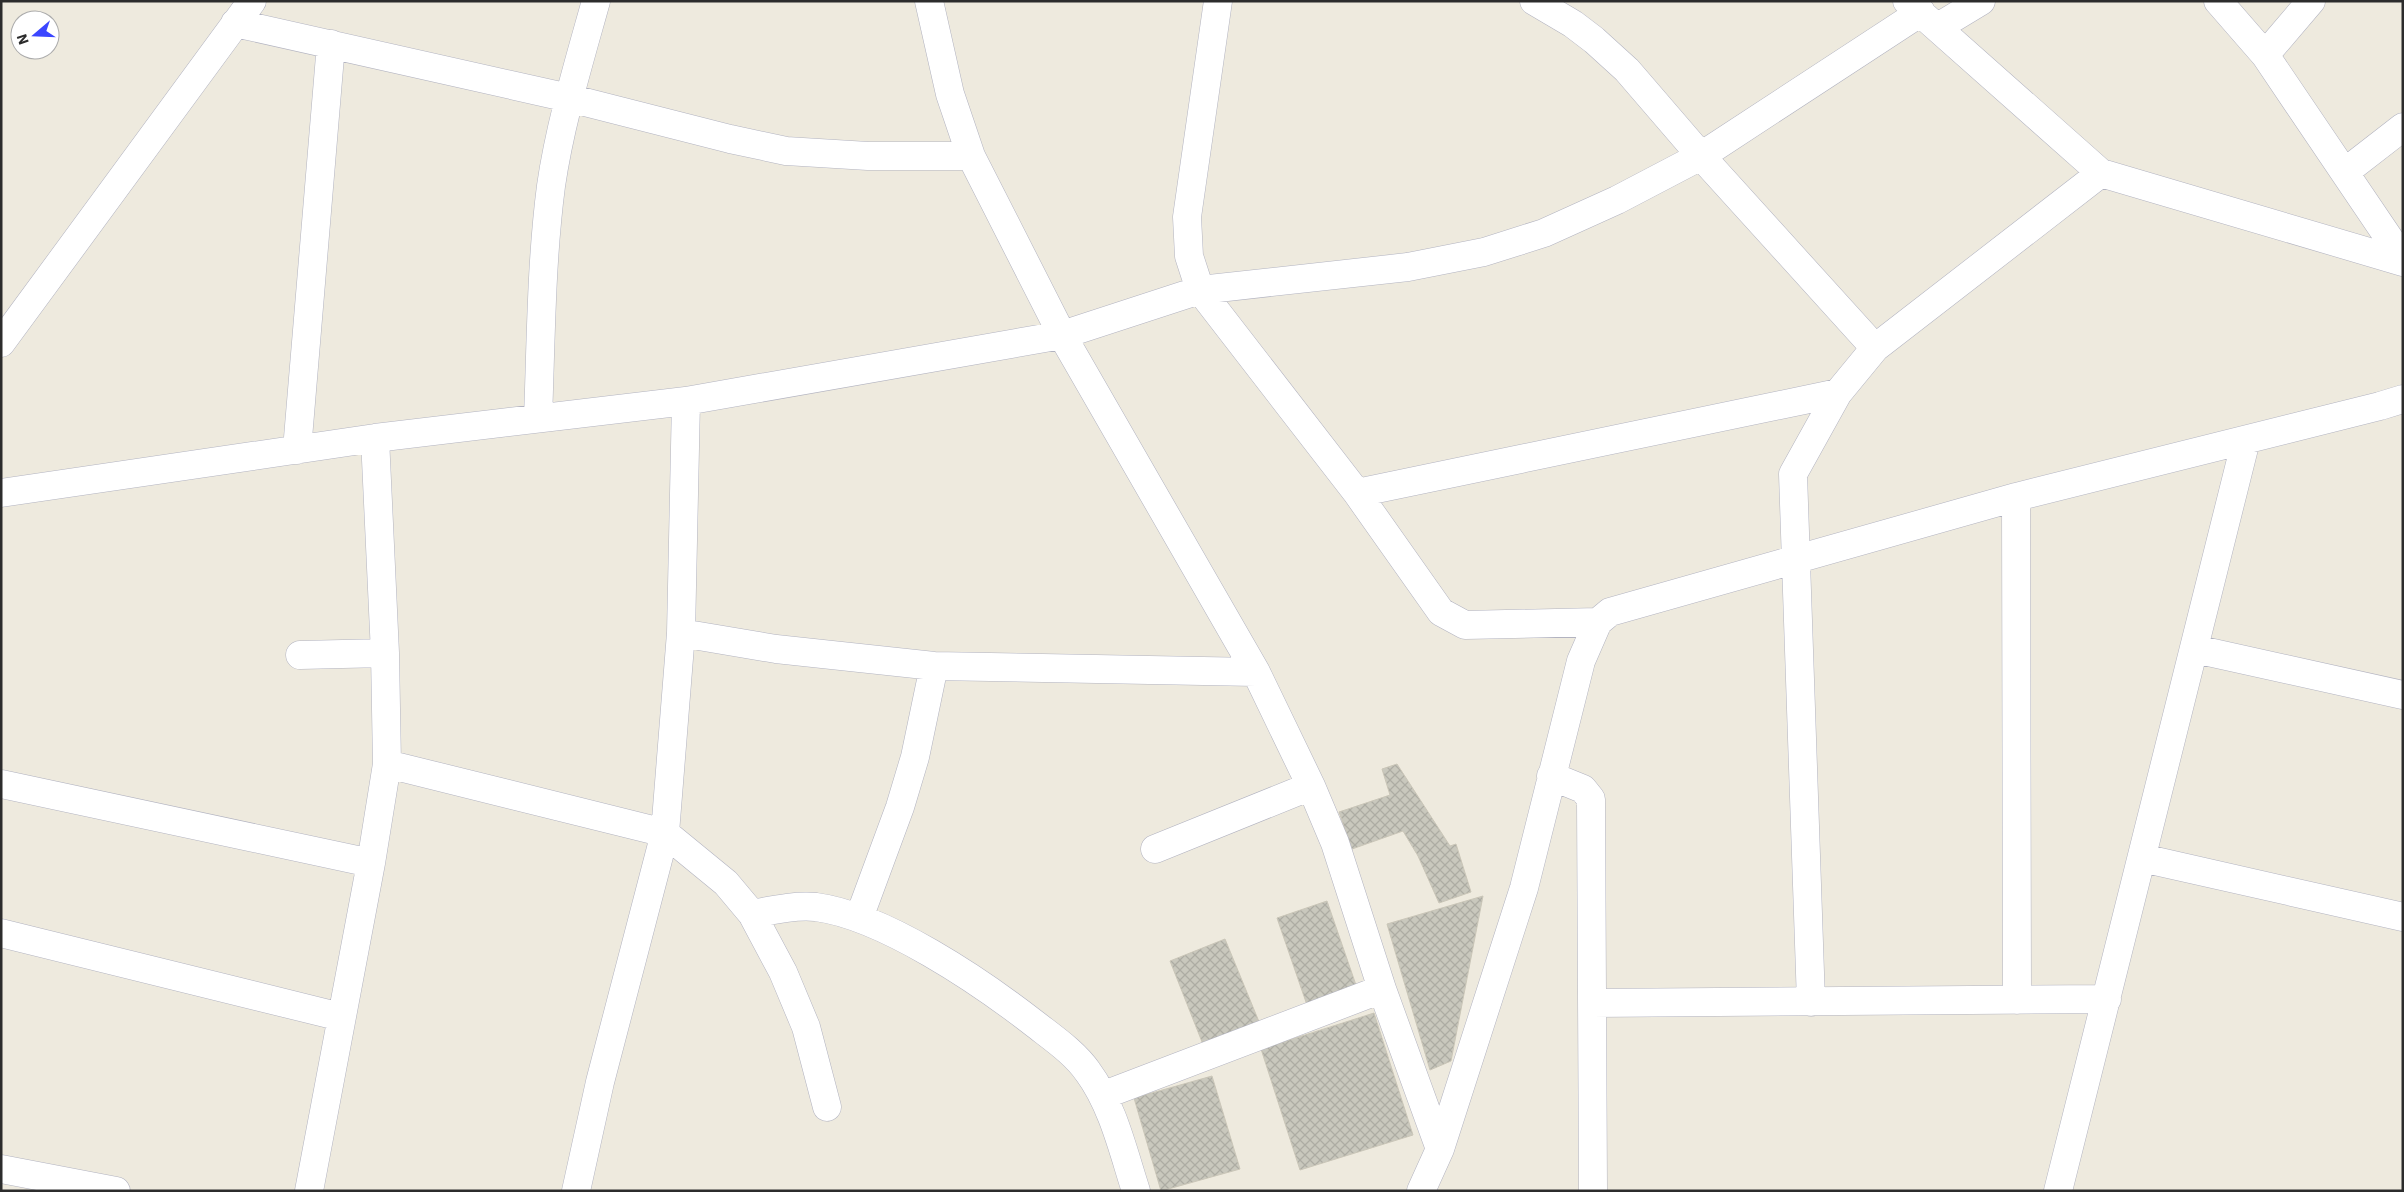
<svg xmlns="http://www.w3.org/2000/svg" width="2404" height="1192" viewBox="0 0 2404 1192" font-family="'IBM Plex Sans',sans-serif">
<defs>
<pattern id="building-cross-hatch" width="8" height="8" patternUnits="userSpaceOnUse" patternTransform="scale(1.25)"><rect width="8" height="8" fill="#c9c8bd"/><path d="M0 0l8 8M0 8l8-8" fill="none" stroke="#adaca3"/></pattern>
</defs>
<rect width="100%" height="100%" fill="#eeeade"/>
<!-- building -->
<path fill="url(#building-cross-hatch)" stroke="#cac6b8" d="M 1397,764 L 1450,846 L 1456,844 L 1471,892 L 1439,903 L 1418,856 L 1403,831 L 1352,849 L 1339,812 L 1390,795 L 1382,769 Z
M 1483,896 L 1451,1061 L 1430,1070 L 1387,924 Z
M 1327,901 L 1357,988 L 1307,1005 L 1277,918 Z
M 1225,939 L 1262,1029 L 1206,1052 L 1170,961 Z
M 1374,1013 L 1413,1135 L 1300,1170 L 1261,1049 Z
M 1212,1076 L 1240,1169 L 1161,1191 L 1134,1098 Z"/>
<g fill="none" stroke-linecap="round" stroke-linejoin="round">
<defs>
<path id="minor" d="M 929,1 L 950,94 L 971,156 L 1062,335 L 1256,672 L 1311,786 L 1335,843 L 1382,989 L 1440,1149
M 1218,1 L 1187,217 L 1189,256 L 1200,290 L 1357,493 L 1441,612 L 1465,625 L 1598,622
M 1534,1 L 1573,24 L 1594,40 L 1627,70 L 1701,156 L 1875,348
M 1907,1 L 2101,173 L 2403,262
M 2218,1 L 2265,55 L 2403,259
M 235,23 L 569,98 L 730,139 L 786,151 L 868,156 L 971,156
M 1938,27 L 1981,1
M 2265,55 L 2311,1
M 2345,172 L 2403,127
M 1,343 L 252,1
M 538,418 C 541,341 541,263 551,186 C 560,124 579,62 596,1
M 297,450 L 331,44
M 1,493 L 375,438 L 686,401 L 1062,335 L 1200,290 L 1408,267 L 1484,252 L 1544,233 L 1617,200 L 1701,156 L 1921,12
M 1357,493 L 1838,393
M 2016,497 L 2017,1000
M 681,633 L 776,649 L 934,666 L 1256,672
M 2195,649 L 2403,695
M 300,655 L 385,653
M 387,764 L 665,833 L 726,883 L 752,914 L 783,972 L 806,1027 L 827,1107
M 1551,776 L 1583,789 L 1591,799 L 1593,1191
M 1,784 L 371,863
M 1155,849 L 1311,786
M 2142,858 L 2403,917
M 752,914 C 773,910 795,905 816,907 C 884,916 981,982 1035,1024 C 1053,1038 1075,1053 1088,1072 C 1113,1106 1123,1151 1136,1191
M 859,918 L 900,807 L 915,757 L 934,666
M 1,933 L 341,1017
M 1811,1002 L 1793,474 L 1838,393 L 1875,348 L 2101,173
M 1592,1003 L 2107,999
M 1104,1095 L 1382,989
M 1,1169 L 116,1191
M 309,1191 L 371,863 L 387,764 L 385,653 L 375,438
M 576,1191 L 600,1082 L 665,833 L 681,633 L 686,401
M 1421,1191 L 1440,1149 L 1524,888 L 1581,661 L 1598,622 L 1610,612 L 2016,497 L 2380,406 L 2403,399
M 2058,1191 L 2246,440"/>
</defs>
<!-- minor casing -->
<use href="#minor" stroke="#b2b3c0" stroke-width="29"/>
<!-- minor -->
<use href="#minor" stroke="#fff" stroke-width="28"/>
</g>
<!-- border -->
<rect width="2404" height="1192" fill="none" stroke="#2c2c2c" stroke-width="5"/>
<!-- north arrow -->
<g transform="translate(35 35) rotate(251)"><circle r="24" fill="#ffffff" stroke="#ababab"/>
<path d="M0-4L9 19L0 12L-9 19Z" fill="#3b46ff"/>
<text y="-8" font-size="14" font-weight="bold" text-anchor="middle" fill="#2c2c2c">N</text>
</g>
</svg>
